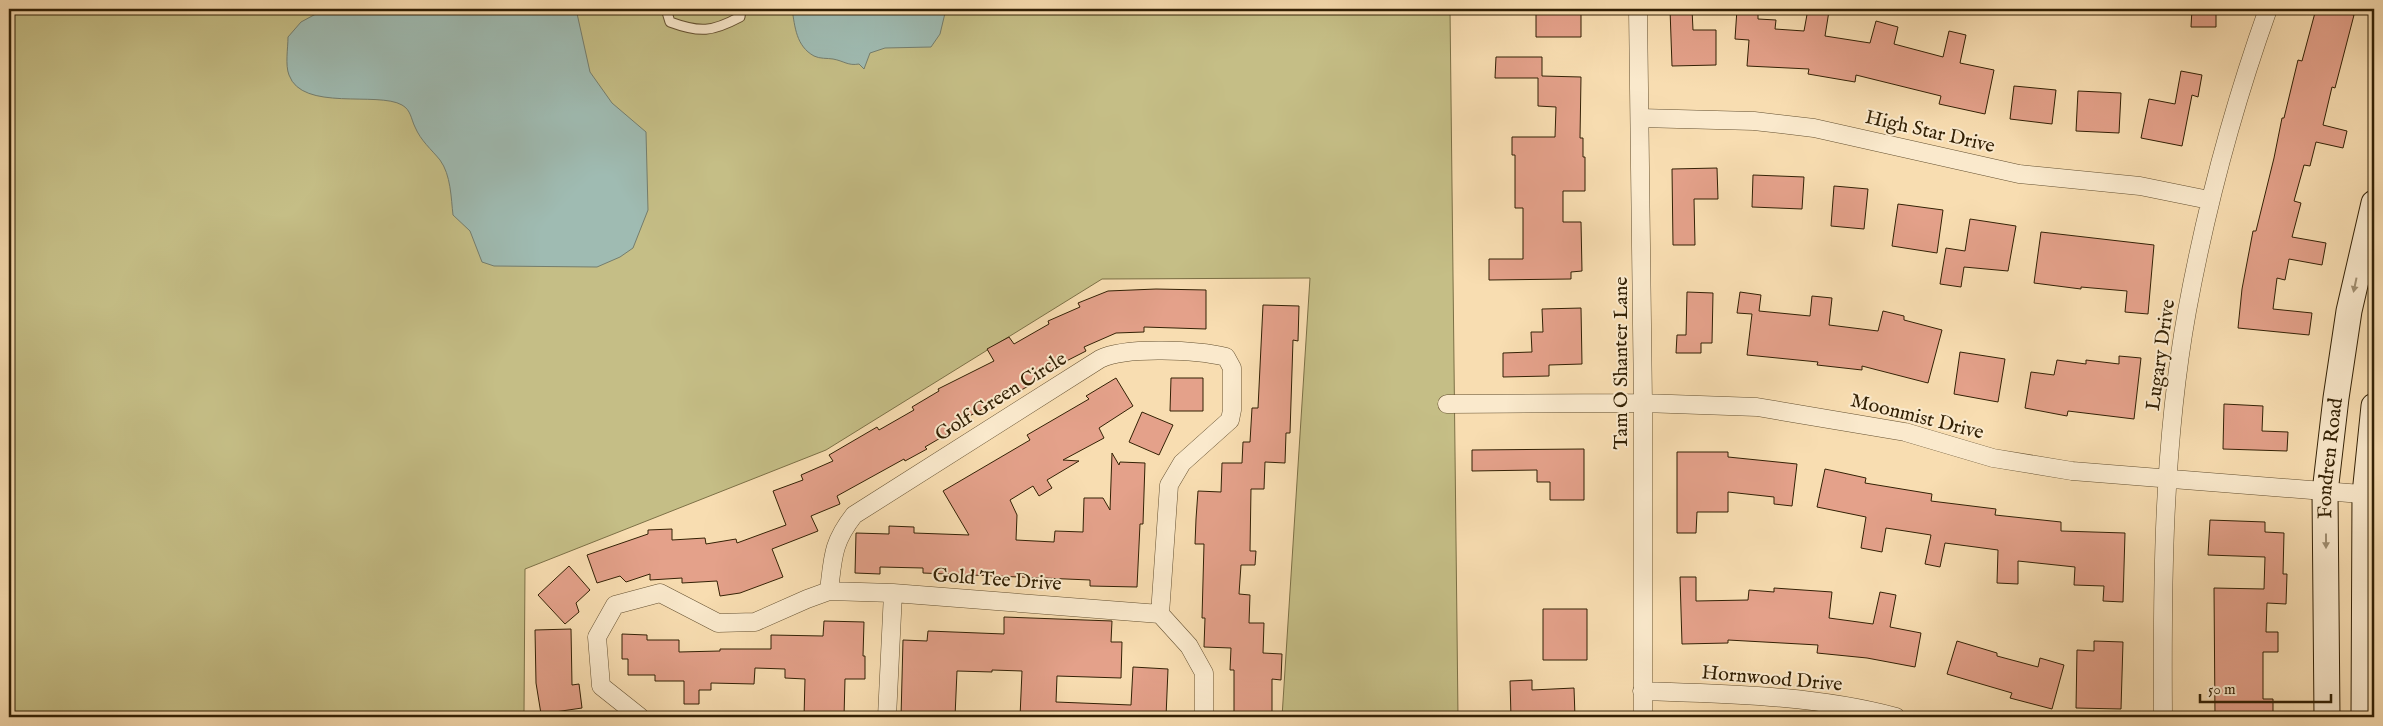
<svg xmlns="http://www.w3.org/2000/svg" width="2383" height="726" viewBox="0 0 2383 726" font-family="'IM FELL English',serif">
<rect width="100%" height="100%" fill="#f8ddb1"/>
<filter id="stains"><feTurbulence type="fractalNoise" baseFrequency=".004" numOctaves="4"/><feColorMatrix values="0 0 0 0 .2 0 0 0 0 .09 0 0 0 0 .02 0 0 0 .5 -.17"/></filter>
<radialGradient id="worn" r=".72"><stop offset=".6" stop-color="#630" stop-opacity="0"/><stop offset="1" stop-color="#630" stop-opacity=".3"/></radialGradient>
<!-- green -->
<path fill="#c5be86" stroke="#7c7046" d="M 9,9 L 1450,9 L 1458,717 L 1282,717 L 1310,278 L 1102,279 L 826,450 L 525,569 L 524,713 L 529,717 L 9,717 Z"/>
<!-- water -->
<path fill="#9fbbb2" stroke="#747d6d" d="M 325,9 L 576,9 L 590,72 L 612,103 L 646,132 L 648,210 L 633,248 L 620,257 L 597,267 L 494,266 L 482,262 L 470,231 L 453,215 C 451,198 451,175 440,160 C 431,149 421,141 415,127 C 411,119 411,110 402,105 C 378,91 302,112 289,75 C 285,65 288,48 288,37 L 301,22 Z
M 792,9 L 946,9 L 940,34 L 931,47 L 885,48 L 870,53 L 864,69 L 859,64 C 848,66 844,61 833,59 C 827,58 820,59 814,56 C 796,46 795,27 792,9 Z"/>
<!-- building -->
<path fill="#e4a18a" stroke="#332105" d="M 1536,9 L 1581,9 L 1581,37 L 1536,37 Z
M 1670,9 L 1692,9 L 1693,30 L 1716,30 L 1716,65 L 1672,66 Z
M 1737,9 L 1758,9 L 1758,19 L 1776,20 L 1775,29 L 1804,31 L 1808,9 L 1829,11 L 1825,36 L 1870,43 L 1876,21 L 1898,27 L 1894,44 L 1943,57 L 1949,31 L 1966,35 L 1960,63 L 1994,70 L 1985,114 L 1939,104 L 1941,96 L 1856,75 L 1855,82 L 1808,74 L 1809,69 L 1747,66 L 1749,40 L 1735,39 Z
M 2192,9 L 2216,9 L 2216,27 L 2191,27 Z
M 2316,9 L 2330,9 L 2354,15 L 2335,88 L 2332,87 L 2323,125 L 2347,131 L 2343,148 L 2316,142 L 2310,166 L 2304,165 L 2294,201 L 2301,203 L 2292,237 L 2326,243 L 2322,265 L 2289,259 L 2285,280 L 2277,278 L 2273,309 L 2312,313 L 2309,335 L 2238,328 L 2242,289 L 2253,231 L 2256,231 L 2274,158 L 2282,118 L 2284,118 L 2298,60 L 2302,61 Z
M 1496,57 L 1542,57 L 1542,76 L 1581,77 L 1580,138 L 1583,138 L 1583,157 L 1585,157 L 1585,191 L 1563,191 L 1563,222 L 1581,222 L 1582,271 L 1571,272 L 1571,279 L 1489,280 L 1489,259 L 1523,259 L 1523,208 L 1515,208 L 1515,155 L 1512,155 L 1512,137 L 1555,137 L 1556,107 L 1538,106 L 1538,78 L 1495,78 Z
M 2181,71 L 2202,75 L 2198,97 L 2192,95 L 2182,146 L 2141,138 L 2149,99 L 2175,104 Z
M 2014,86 L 2056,90 L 2052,124 L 2010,119 Z
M 2078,91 L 2121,93 L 2119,133 L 2076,131 Z
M 1717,168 L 1718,199 L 1694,199 L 1695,245 L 1673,245 L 1672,169 Z
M 1753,175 L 1804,177 L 1802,209 L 1752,207 Z
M 1834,186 L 1868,189 L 1864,229 L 1831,226 Z
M 1898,204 L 1943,210 L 1937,253 L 1892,246 Z
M 1970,219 L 2016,226 L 2008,271 L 1964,267 L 1961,287 L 1940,284 L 1946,248 L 1965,251 Z
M 2041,232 L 2154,245 L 2148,314 L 2125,312 L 2127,291 L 2081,287 L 2081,289 L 2034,283 Z
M 1156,289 L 1206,290 L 1206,329 L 1144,327 L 1144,332 L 1116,333 L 1084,347 L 1086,351 L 1033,378 L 1036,382 L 1012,395 L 951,425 L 954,430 L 925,447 L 927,449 L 905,461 L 904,459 L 837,496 L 840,504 L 811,516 L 818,531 L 772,549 L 783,577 L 740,593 L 720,596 L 717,581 L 682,583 L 682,578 L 650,580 L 650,574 L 626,582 L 620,576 L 597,583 L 587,555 L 648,534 L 648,530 L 672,529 L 672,540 L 705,538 L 706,544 L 736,539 L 737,543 L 786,525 L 773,491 L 803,480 L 801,475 L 833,461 L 829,455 L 877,427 L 879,430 L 914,410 L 912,407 L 939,391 L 938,389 L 994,361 L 987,349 L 1009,337 L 1014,344 L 1049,324 L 1048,321 L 1080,307 L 1078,303 L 1108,291 Z
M 1687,292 L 1713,293 L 1712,343 L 1701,343 L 1701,353 L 1676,353 L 1677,335 L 1686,335 Z
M 1740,292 L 1761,295 L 1759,311 L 1810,316 L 1812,296 L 1832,298 L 1829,325 L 1878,331 L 1883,311 L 1904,316 L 1904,320 L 1942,330 L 1928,383 L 1862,366 L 1862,370 L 1817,365 L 1818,362 L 1747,355 L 1752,314 L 1737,313 Z
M 1263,305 L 1299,306 L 1298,341 L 1293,340 L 1290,433 L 1286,433 L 1285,463 L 1265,462 L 1264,489 L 1251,489 L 1250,551 L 1256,551 L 1255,565 L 1241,565 L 1239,594 L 1250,595 L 1249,623 L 1264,623 L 1263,653 L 1282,654 L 1281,680 L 1272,679 L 1272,713 L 1234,712 L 1234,670 L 1230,670 L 1231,648 L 1204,647 L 1205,618 L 1202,618 L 1204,544 L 1195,544 L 1196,519 L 1198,491 L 1221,492 L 1222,463 L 1242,463 L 1243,442 L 1250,442 L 1252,408 L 1258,408 Z
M 1581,308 L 1582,364 L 1549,365 L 1549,376 L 1503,377 L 1503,353 L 1532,352 L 1531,332 L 1543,332 L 1542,309 Z
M 1960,352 L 2005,359 L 1998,402 L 1954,394 Z
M 2119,356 L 2141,358 L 2134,419 L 2068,411 L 2067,416 L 2025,408 L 2031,372 L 2054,375 L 2057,360 L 2086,364 L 2086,360 L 2119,364 Z
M 1116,378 L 1133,406 L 1099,428 L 1104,438 L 1063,460 L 1079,461 L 1047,480 L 1052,488 L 1039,496 L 1033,486 L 1010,500 L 1017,515 L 1016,540 L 1054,542 L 1055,531 L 1083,532 L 1084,498 L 1103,498 L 1110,510 L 1112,453 L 1119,465 L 1120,462 L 1145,463 L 1143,524 L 1140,524 L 1137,587 L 1090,586 L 1090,580 L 923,573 L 923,568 L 880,567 L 880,574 L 855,573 L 856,533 L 889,534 L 889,526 L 914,527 L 914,533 L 969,535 L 943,491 L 1030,440 L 1027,435 L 1089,399 L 1086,396 Z
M 1171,378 L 1203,378 L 1203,411 L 1170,411 Z
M 2224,404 L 2263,406 L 2262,431 L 2288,432 L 2287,451 L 2223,449 Z
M 1142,412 L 1173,425 L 1159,455 L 1129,442 Z
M 1584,449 L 1584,500 L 1550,500 L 1550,482 L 1537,482 L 1537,470 L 1472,471 L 1472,450 Z
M 1677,452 L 1728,452 L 1728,457 L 1797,464 L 1792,506 L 1774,504 L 1774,497 L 1728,492 L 1728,512 L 1697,512 L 1696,533 L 1677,533 Z
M 1825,469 L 1866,478 L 1865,483 L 1932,494 L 1931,501 L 1996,509 L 1995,515 L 2061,522 L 2061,531 L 2125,533 L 2123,602 L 2103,601 L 2104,586 L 2074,585 L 2075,567 L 2018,561 L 2018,584 L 1997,583 L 1998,550 L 1945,543 L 1940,567 L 1925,564 L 1931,535 L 1886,528 L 1882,552 L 1861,548 L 1866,517 L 1817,507 Z
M 2210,520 L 2265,522 L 2265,532 L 2284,533 L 2283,574 L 2287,574 L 2286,604 L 2267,603 L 2266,632 L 2278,632 L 2278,652 L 2263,652 L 2263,699 L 2273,699 L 2273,717 L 2215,717 L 2214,588 L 2264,589 L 2265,557 L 2208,555 Z
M 569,566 L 590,590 L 576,603 L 579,612 L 565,624 L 538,595 Z
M 1680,577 L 1696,577 L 1696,601 L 1748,600 L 1749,590 L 1774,592 L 1774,588 L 1832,592 L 1829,618 L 1873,624 L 1880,592 L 1896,595 L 1890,627 L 1921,633 L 1915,667 L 1867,658 L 1817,653 L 1818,645 L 1728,640 L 1728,643 L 1682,644 Z
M 1543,609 L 1587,609 L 1587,660 L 1543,660 Z
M 1004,617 L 1112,621 L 1111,642 L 1122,642 L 1121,678 L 1057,676 L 1056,702 L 1131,705 L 1133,667 L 1168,669 L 1166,717 L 1020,717 L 1022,671 L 992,670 L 992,672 L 957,671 L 955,717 L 901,717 L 903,640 L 927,641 L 928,631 L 1004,634 Z
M 824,621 L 864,622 L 863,656 L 865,656 L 865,679 L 845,679 L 844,717 L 804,717 L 805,679 L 785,678 L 785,669 L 755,668 L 754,684 L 711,683 L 711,690 L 699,690 L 699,704 L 684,704 L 684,681 L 655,681 L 655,675 L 628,675 L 628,659 L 622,659 L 622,634 L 647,635 L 647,640 L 679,640 L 679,652 L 720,651 L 720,649 L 771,649 L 771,635 L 823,636 Z
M 571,629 L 572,685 L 579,684 L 582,708 L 541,714 L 536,683 L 535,630 Z
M 1957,641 L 1997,653 L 1997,656 L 2038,667 L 2040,658 L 2064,665 L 2052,709 L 2010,698 L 2012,693 L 1947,674 Z
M 2094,641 L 2123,642 L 2121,709 L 2076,708 L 2077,650 L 2094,651 Z
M 1532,680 L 1532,690 L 1574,688 L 1575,717 L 1511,717 L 1510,681 Z"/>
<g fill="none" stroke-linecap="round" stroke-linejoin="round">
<defs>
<path id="service" d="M 666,9 L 670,22 C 700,33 712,32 740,17 L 741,9"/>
<path id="minor" d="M 1638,9 L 1643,403 L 1643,717
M 1640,118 L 1754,121 L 1814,128 L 2019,174 L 2140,186 L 2209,200
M 1447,404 L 1643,403 L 1757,407 L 1905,432 L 1993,458 L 2072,471 L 2374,495
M 829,591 C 833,558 832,543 854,515 L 1100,359 C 1126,346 1198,350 1226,357 L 1232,368 L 1232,410 L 1230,420 L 1182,463 L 1169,485 L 1160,614 L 1189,646 L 1204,673 L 1204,717
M 1642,691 C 1727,694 1814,695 1896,717
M 640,717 L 601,686 L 597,637 L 615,605 L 660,593 L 718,623 L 755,622 L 807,599 L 829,591 L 893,593 L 1160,614
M 887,717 L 893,593
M 2163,717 C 2162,582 2163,445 2187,311 C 2206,208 2233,107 2268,9"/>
<g id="secondary">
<path id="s1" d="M 2327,717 L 2325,492 L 2336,398 L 2349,311 L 2374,203"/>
<path d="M 2364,717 L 2365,494 L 2374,406"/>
</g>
</defs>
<!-- service casing -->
<use href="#service" stroke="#645030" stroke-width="11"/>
<!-- minor casing -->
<use href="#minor" stroke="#645030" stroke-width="19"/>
<!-- secondary casing -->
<use href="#secondary" stroke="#332105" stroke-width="27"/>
<!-- service -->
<use href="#service" stroke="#fae9cc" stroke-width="9"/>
<!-- minor -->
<use href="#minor" stroke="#fae9cc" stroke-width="18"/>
<!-- secondary -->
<use href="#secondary" stroke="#fae9cc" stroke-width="25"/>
</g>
<!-- one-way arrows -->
<defs><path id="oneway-solid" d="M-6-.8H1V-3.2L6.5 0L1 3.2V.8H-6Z" transform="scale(1.25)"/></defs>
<g fill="#a08f72">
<use href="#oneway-solid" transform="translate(2355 285) rotate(102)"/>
<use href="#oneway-solid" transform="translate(2326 541) rotate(90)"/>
</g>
<g text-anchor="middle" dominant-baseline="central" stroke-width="4" stroke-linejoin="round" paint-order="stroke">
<!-- street labels -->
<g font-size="20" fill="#332105" stroke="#fae9cc">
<text transform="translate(1930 132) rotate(13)">High Star Drive</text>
<text transform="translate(2161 355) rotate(-82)">Lugary Drive</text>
<text transform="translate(1621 363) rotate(-90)">Tam O Shanter Lane</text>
<text transform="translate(1001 397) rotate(-32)">Golf Green Circle</text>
<text transform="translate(1917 417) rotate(14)">Moonmist Drive</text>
<text stroke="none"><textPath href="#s1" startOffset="259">Fondren Road</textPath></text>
<text transform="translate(997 580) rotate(4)">Gold Tee Drive</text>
<text transform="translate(1772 679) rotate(5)">Hornwood Drive</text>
</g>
</g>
<!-- margin -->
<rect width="2383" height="726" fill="none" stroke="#f8ddb1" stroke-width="30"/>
<rect x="10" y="10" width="2363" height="706" fill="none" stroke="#332105" stroke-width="2.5"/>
<rect x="15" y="15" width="2353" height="696" fill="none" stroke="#332105"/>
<!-- scale -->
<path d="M2200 694v8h131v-8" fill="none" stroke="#332105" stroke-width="2.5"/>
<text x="2208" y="694" font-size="15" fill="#332105" stroke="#fae9cc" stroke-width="4" paint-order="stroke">50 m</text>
<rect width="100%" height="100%" filter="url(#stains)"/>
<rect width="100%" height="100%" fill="url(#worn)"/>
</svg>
